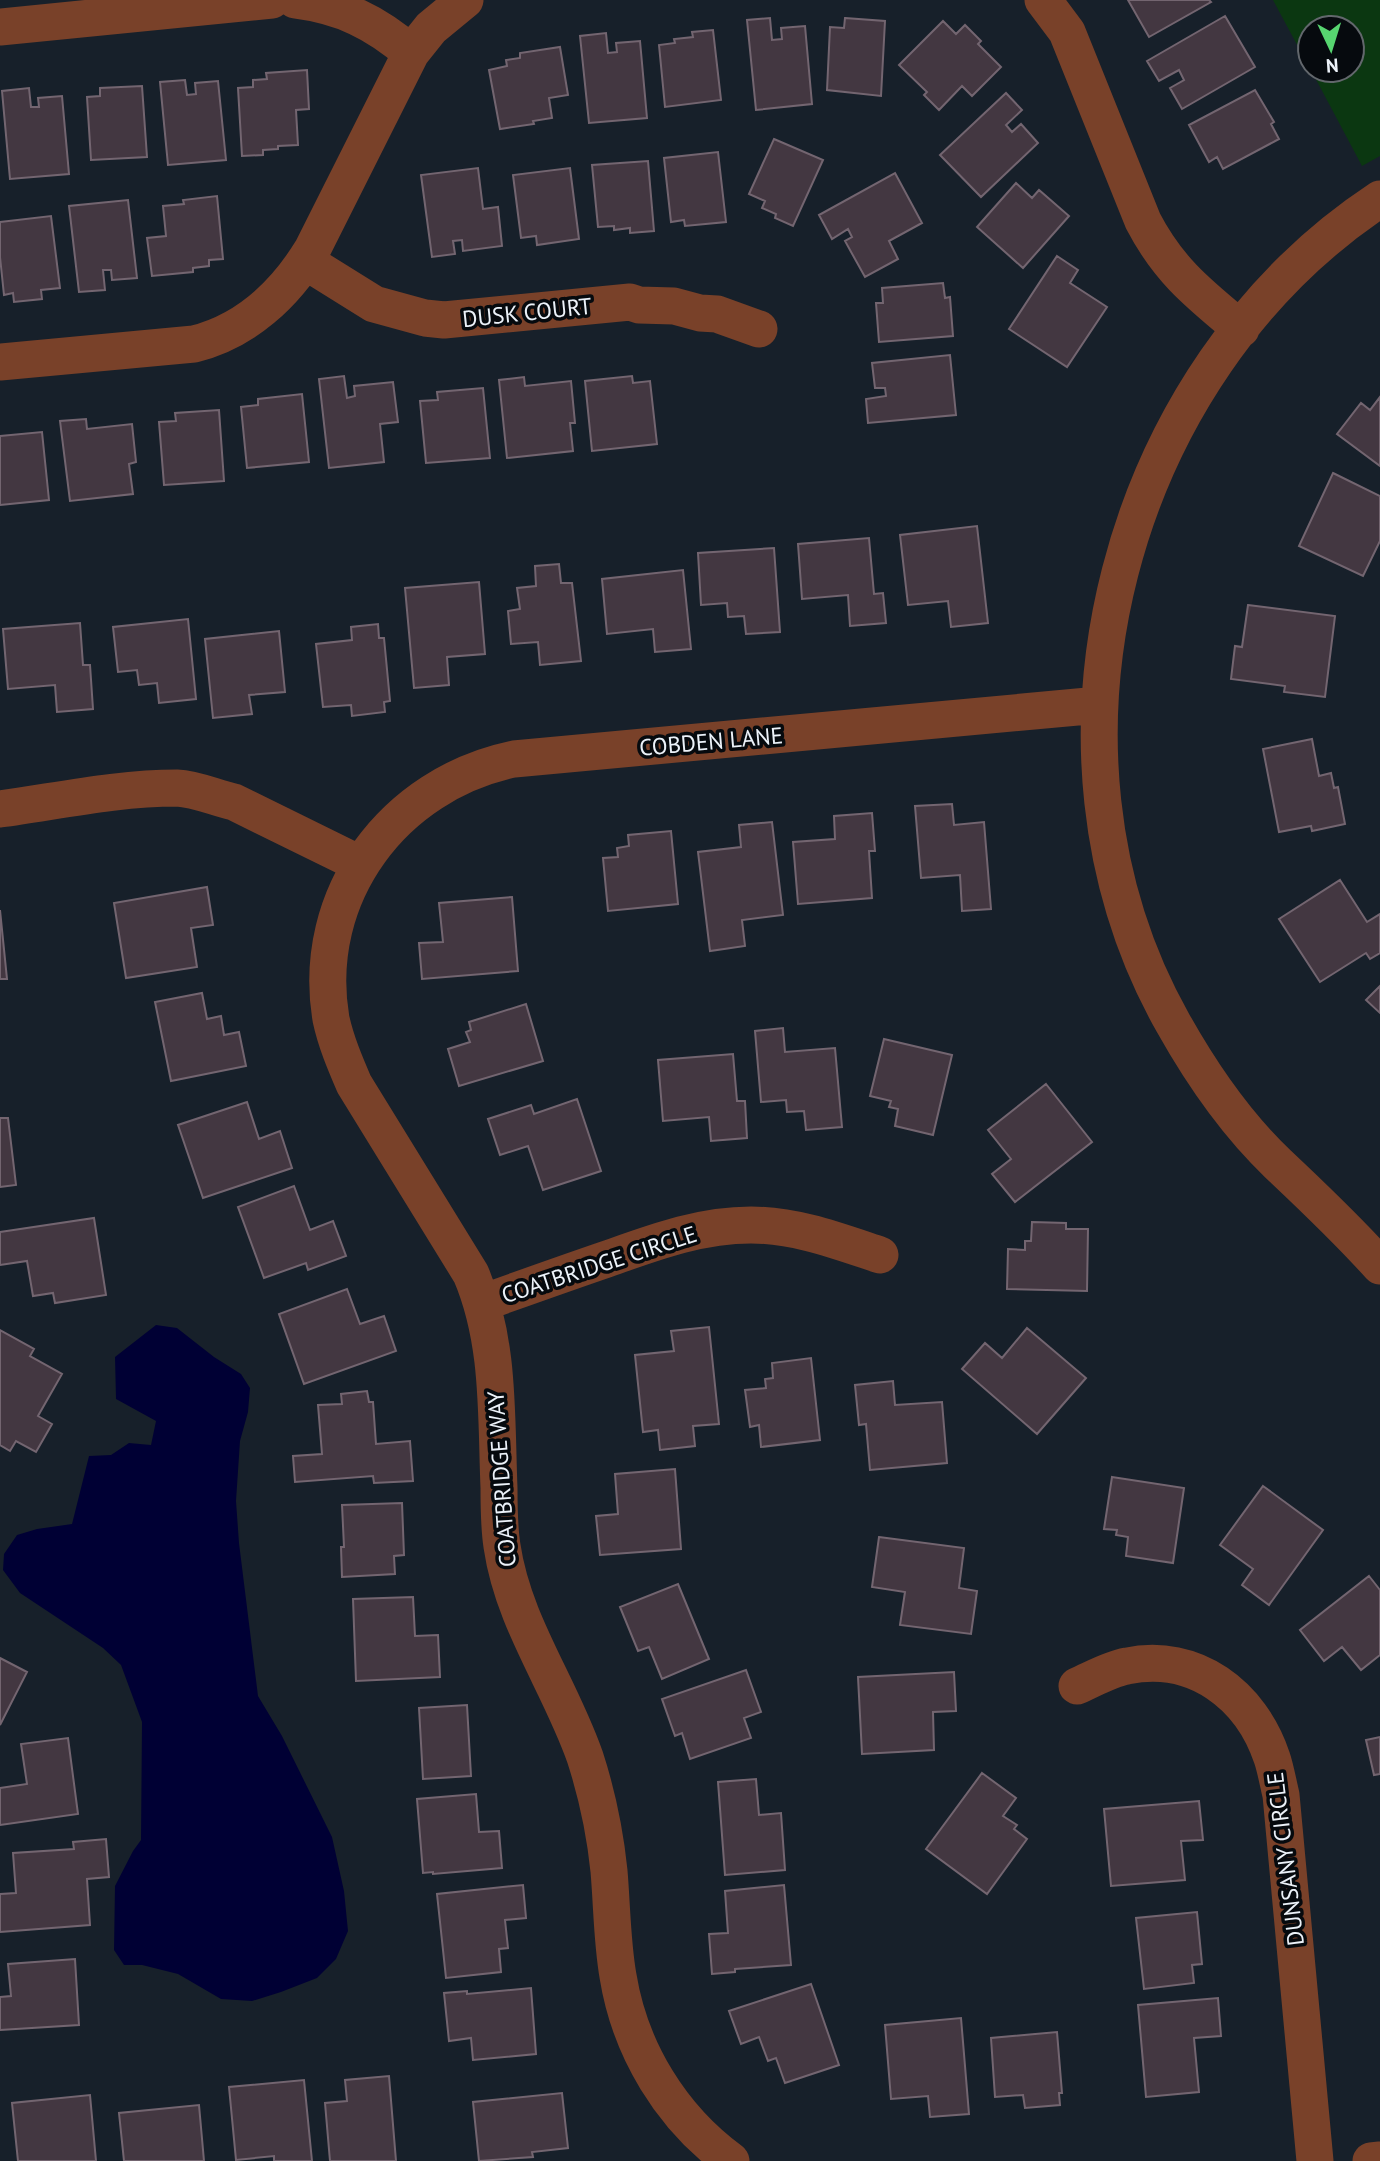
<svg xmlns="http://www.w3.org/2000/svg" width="1380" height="2161" viewBox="0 0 1380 2161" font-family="'PT Sans',sans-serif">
<rect width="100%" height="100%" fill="#17202a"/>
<!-- green -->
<path fill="#0b3711" d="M 1273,0 L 1380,0 L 1380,156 L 1362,166 L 1311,70 L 1352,70 L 1352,28 L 1310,28 L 1310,69 Z"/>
<!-- water -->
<path fill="#000034" d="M 156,1325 L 177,1328 L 214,1357 L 241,1374 L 250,1388 L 248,1412 L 240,1441 L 236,1501 L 239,1543 L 258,1696 L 282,1736 L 332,1837 L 344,1891 L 348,1931 L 336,1959 L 317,1978 L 281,1992 L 252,2001 L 221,1999 L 178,1974 L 142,1965 L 124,1965 L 114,1950 L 115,1886 L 133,1851 L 141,1840 L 142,1722 L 121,1665 L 103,1648 L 20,1593 L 3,1570 L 4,1554 L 17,1535 L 37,1529 L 72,1524 L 89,1456 L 111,1455 L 129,1443 L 151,1445 L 156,1421 L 116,1399 L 115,1357 Z"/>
<!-- building -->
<path fill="#433741" stroke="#736570" stroke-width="2" d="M 1128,0 L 1209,0 L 1211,2 L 1149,37 Z
M 1225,16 L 1255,67 L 1182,109 L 1170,88 L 1184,80 L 1179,70 L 1159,81 L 1147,61 Z
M 770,18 L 772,40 L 782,39 L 781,28 L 805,26 L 812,104 L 756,110 L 747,20 Z
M 845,18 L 885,21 L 881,96 L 827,90 L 830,27 L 844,28 Z
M 943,21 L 956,34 L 965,25 L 981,41 L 978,44 L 1001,67 L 972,96 L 962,86 L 939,110 L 924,95 L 927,92 L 899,65 Z
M 713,30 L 721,100 L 665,107 L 659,45 L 675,43 L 674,39 L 693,37 L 692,32 Z
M 606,33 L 608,53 L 617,52 L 616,43 L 640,41 L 647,118 L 589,123 L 580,36 Z
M 560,47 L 568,95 L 549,98 L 552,118 L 533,121 L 534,124 L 500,129 L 489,70 L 507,66 L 506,60 L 520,58 L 520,53 Z
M 307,70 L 309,109 L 296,110 L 298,145 L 278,146 L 278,149 L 263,150 L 263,155 L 242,156 L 238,88 L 253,87 L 253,80 L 267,79 L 266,73 Z
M 185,80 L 187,95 L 196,94 L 195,83 L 218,81 L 226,160 L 168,165 L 160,82 Z
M 142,86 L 147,157 L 91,160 L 87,97 L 100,96 L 100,88 Z
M 29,88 L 31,107 L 39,107 L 38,98 L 62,96 L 69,174 L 10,179 L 2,91 Z
M 1255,90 L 1274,122 L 1271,124 L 1279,139 L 1223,169 L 1217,157 L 1209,162 L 1189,125 Z
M 1006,93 L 1022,110 L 1006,125 L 1012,132 L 1021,124 L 1038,143 L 981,197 L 940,155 Z
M 774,139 L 823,160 L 793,226 L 775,218 L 776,214 L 762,208 L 765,201 L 749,194 Z
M 718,152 L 726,222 L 685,226 L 684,220 L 671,222 L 664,158 Z
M 648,161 L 654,231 L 630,233 L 630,228 L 614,230 L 614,226 L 598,227 L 592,165 Z
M 478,168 L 483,209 L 498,207 L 502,246 L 463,251 L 462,240 L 453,241 L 455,254 L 432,257 L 421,175 Z
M 570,168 L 579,239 L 537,245 L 536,236 L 521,238 L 513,175 Z
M 895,173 L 922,223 L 889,241 L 898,259 L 865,277 L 845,241 L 852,237 L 848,229 L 832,239 L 819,215 Z
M 1016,183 L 1032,198 L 1039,190 L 1069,216 L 1023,268 L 977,227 Z
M 217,196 L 223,259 L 209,260 L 209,266 L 193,268 L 193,272 L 152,276 L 147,238 L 166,236 L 163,206 L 184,204 L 183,200 Z
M 128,200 L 137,278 L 112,280 L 111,270 L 103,270 L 105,290 L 79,292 L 69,206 Z
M 51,216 L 60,288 L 41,290 L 42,299 L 14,302 L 13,293 L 4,295 L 0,257 L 0,222 Z
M 1057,256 L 1078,270 L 1070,283 L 1107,307 L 1067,367 L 1009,329 Z
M 943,283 L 945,298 L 950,297 L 953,336 L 879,342 L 876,303 L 883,303 L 882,288 Z
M 950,355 L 956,415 L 868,423 L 866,399 L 886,396 L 885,388 L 875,388 L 872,363 Z
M 344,376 L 347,398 L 355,396 L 354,386 L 393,382 L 398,422 L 380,424 L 384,462 L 329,468 L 319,379 Z
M 632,376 L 633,383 L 650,381 L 657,444 L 592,451 L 585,381 Z
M 524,377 L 525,386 L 571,381 L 575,423 L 570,423 L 573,451 L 507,458 L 499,380 Z
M 483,388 L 490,458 L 426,463 L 420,401 L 438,400 L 437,392 Z
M 302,394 L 309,462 L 247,468 L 241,407 L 258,405 L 258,399 Z
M 1380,397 L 1380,466 L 1337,434 L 1361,403 L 1370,410 Z
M 219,410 L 224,481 L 164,485 L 159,422 L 176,421 L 175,413 Z
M 86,419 L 87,429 L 132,424 L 136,462 L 129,464 L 133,494 L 70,501 L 60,421 Z
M 42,432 L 49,500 L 0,505 L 0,436 Z
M 1333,473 L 1380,496 L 1380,541 L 1363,576 L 1299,546 Z
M 977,526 L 988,623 L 951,627 L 948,601 L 908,605 L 900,535 Z
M 869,538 L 874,594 L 883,593 L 886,623 L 850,626 L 848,595 L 802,599 L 798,544 Z
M 774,548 L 780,632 L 746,634 L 744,616 L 728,617 L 727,603 L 701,605 L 698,553 Z
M 559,564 L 561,583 L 572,583 L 581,661 L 540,665 L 538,642 L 511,644 L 508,611 L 520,609 L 517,588 L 536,586 L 535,566 Z
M 683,570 L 691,649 L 655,652 L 653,629 L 607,634 L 602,579 Z
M 479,582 L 485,654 L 447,657 L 449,685 L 414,688 L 405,588 Z
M 1248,605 L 1335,616 L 1325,697 L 1284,692 L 1285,686 L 1231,679 L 1235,646 L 1242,647 Z
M 188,619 L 196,699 L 159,703 L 157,683 L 139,685 L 137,670 L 118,672 L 113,627 Z
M 80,623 L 83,665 L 90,665 L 93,709 L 57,712 L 55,685 L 8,689 L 3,629 Z
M 378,624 L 379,638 L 384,638 L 390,701 L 384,702 L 385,712 L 352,716 L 351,705 L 323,707 L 316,644 L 352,640 L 351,627 Z
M 279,631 L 285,692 L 249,695 L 252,714 L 213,718 L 205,639 Z
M 1312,739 L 1319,776 L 1331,773 L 1334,788 L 1338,787 L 1345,824 L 1312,831 L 1311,826 L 1279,832 L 1263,749 Z
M 952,804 L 954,825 L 984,822 L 991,909 L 962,911 L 960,875 L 921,878 L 915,806 Z
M 872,813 L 875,851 L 869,851 L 872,898 L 798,904 L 793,842 L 835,839 L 834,816 Z
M 772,822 L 783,915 L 742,920 L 745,946 L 710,951 L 698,852 L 741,847 L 739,825 Z
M 671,831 L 678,904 L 608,911 L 603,858 L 618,857 L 617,848 L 629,846 L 628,835 Z
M 1340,880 L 1367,922 L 1380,914 L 1380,953 L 1370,959 L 1366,953 L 1320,982 L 1279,919 Z
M 207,887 L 213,925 L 191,928 L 197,967 L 126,978 L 114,903 Z
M 512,897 L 518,971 L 422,979 L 419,943 L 443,942 L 439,903 Z
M 0,910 L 7,979 L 0,979 Z
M 1380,986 L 1380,1013 L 1366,1000 Z
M 202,993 L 207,1019 L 221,1016 L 224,1035 L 239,1032 L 246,1066 L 171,1081 L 155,1002 Z
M 526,1004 L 543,1061 L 459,1086 L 448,1049 L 470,1042 L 466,1032 L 471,1030 L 469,1022 Z
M 783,1028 L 785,1052 L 835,1048 L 842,1127 L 806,1130 L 804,1111 L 787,1112 L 786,1100 L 761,1102 L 755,1031 Z
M 884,1039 L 952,1055 L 933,1135 L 895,1126 L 898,1109 L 889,1107 L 891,1101 L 870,1096 Z
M 733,1054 L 737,1101 L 745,1101 L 747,1138 L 711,1141 L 709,1117 L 663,1121 L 658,1060 Z
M 1046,1084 L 1092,1142 L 1015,1202 L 992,1174 L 1011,1159 L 988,1130 Z
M 577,1099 L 601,1171 L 543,1190 L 528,1146 L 500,1155 L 488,1119 L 531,1105 L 534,1114 Z
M 247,1102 L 259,1139 L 280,1131 L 292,1168 L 203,1198 L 178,1125 Z
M 0,1118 L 8,1118 L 16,1185 L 0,1187 Z
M 294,1186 L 310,1230 L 333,1221 L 346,1256 L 308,1270 L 306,1263 L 264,1278 L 238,1207 Z
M 94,1218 L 106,1295 L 55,1303 L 53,1293 L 33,1296 L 27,1261 L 0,1265 L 0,1232 Z
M 1032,1222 L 1066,1223 L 1066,1229 L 1088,1229 L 1087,1291 L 1007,1289 L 1008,1249 L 1025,1250 L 1025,1241 L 1031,1241 Z
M 347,1289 L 360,1324 L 384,1316 L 396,1351 L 304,1384 L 279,1314 Z
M 709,1327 L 719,1424 L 693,1426 L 695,1446 L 660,1450 L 658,1430 L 643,1432 L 635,1355 L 674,1351 L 671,1331 Z
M 1027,1328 L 1086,1378 L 1037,1434 L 962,1369 L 985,1343 L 1002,1358 Z
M 0,1330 L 34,1349 L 30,1356 L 62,1374 L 38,1416 L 52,1424 L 36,1452 L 16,1441 L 10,1451 L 0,1445 Z
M 811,1358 L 820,1440 L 761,1447 L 759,1425 L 750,1427 L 745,1390 L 766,1388 L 765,1379 L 773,1378 L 772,1363 Z
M 893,1381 L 895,1405 L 942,1402 L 947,1463 L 870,1470 L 866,1424 L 859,1425 L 855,1385 Z
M 367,1391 L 369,1402 L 373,1402 L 376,1444 L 410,1441 L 413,1481 L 374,1483 L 373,1476 L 295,1482 L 293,1456 L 322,1454 L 318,1405 L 342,1404 L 341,1394 Z
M 675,1469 L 681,1549 L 600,1555 L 596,1516 L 618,1514 L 615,1474 Z
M 1112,1477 L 1184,1488 L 1173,1563 L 1126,1556 L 1128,1537 L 1116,1535 L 1117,1530 L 1104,1529 Z
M 1263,1486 L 1323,1530 L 1269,1605 L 1242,1585 L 1253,1569 L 1220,1545 Z
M 402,1503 L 404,1555 L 394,1556 L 395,1574 L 342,1577 L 341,1547 L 344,1547 L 342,1505 Z
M 879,1537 L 964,1548 L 959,1588 L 977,1591 L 971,1634 L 900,1625 L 905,1592 L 872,1587 Z
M 1369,1576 L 1380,1590 L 1380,1655 L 1361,1670 L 1342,1647 L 1324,1661 L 1300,1630 Z
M 678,1584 L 709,1659 L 662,1679 L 649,1647 L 638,1651 L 620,1607 Z
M 413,1597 L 415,1636 L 438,1635 L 440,1677 L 356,1681 L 353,1599 Z
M 0,1658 L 27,1672 L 0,1725 Z
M 746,1670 L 761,1712 L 744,1718 L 751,1738 L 690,1759 L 682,1733 L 675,1736 L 662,1699 Z
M 954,1672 L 956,1711 L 933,1712 L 934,1750 L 862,1754 L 858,1677 Z
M 467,1705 L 471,1776 L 423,1779 L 419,1708 Z
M 1380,1737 L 1380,1774 L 1374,1775 L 1366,1740 Z
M 68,1738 L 78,1814 L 0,1825 L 0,1788 L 27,1784 L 21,1744 Z
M 982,1773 L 1016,1798 L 1003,1816 L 1017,1825 L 1014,1829 L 1027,1839 L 987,1894 L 926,1849 Z
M 756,1779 L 759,1815 L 781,1813 L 785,1870 L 725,1875 L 718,1782 Z
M 476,1794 L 479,1832 L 499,1831 L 502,1868 L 433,1874 L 433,1872 L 423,1873 L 417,1799 Z
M 1199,1801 L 1203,1840 L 1181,1841 L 1185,1880 L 1111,1886 L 1104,1809 Z
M 106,1839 L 109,1877 L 87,1879 L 90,1925 L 0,1932 L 0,1894 L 16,1893 L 13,1853 L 74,1849 L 73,1842 Z
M 523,1885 L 526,1918 L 505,1920 L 508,1948 L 499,1949 L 501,1972 L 446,1978 L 437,1894 Z
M 784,1885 L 791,1965 L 735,1969 L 735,1972 L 712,1974 L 709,1934 L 728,1933 L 725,1891 Z
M 1197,1912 L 1202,1964 L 1192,1965 L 1194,1983 L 1144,1989 L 1136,1918 Z
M 75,1959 L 79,2025 L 0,2030 L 0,1997 L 11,1996 L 8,1964 Z
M 811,1984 L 839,2065 L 785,2083 L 776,2058 L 768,2061 L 759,2037 L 741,2044 L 729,2011 Z
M 531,1988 L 536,2054 L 473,2060 L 471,2038 L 449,2041 L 444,1993 L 467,1991 L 467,1994 Z
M 1218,1998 L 1221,2036 L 1194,2038 L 1199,2092 L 1146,2097 L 1138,2005 Z
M 961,2018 L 969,2114 L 930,2117 L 928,2096 L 891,2099 L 885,2025 Z
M 1057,2032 L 1062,2093 L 1059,2093 L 1060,2105 L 1025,2108 L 1023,2095 L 995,2097 L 991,2038 Z
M 389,2076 L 396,2161 L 330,2161 L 325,2103 L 347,2101 L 345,2080 Z
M 304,2080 L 312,2161 L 274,2161 L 274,2156 L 236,2160 L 229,2087 Z
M 562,2093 L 568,2148 L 532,2152 L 533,2157 L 479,2161 L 473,2102 Z
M 90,2095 L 96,2161 L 18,2161 L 12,2103 Z
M 199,2105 L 204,2161 L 124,2161 L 119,2113 Z"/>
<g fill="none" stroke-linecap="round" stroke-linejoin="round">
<!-- street -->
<path stroke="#794129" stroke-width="37" d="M 295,0 C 342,6 375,22 411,53
M 1043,0 L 1067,32 L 1143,221 C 1169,271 1199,294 1241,329
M 0,27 L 272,0
M 1380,199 C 1119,371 1017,747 1173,1023 C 1201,1073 1236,1124 1278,1164 C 1312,1196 1348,1230 1380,1266
M 305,261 L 374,304 L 425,318 L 444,320 L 630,302 L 639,305 L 674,306 L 700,313 L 717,314 L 759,329
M 0,362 L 194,344 C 246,331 285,294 312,250 L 411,53 L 431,28 L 465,0
M 0,809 C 58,801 118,788 177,788 C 197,789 215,798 234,802 L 360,864
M 482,1303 C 524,1288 566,1273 607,1259 C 655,1242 700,1225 751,1225 C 796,1225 838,1241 880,1255
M 1077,1686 C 1093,1679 1110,1669 1127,1666 C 1195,1652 1251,1695 1272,1758 C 1276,1770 1278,1783 1281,1795 L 1315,2161
M 731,2161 C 671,2117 630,2050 618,1976 C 612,1942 612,1906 609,1871 C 605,1832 597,1794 585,1757 C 560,1685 513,1622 502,1546 C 499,1527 499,1507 499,1488 C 496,1416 500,1342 471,1274 L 354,1084 C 345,1063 336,1042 331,1019 C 310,895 394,784 514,759 L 1099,705
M 1371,2161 L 1380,2160"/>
</g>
<g text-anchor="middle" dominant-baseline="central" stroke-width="7" stroke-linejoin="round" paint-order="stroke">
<!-- street labels -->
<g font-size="23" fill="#ecf2f9" stroke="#060a0e">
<text transform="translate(527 312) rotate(-6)">DUSK COURT</text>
<text transform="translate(711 741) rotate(-5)">COBDEN LANE</text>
<text transform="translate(599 1264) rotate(-18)">COATBRIDGE CIRCLE</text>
<text transform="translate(501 1479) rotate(-94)">COATBRIDGE WAY</text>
<text transform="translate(1285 1859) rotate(-97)">DUNSANY CIRCLE</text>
</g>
</g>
<!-- north arrow -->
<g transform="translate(1331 49) rotate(176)"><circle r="33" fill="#060a0e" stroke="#62676c" stroke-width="2"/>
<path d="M0-5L12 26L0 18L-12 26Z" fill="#57d570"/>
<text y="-10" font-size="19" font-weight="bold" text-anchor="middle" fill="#ecf2f9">N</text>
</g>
</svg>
